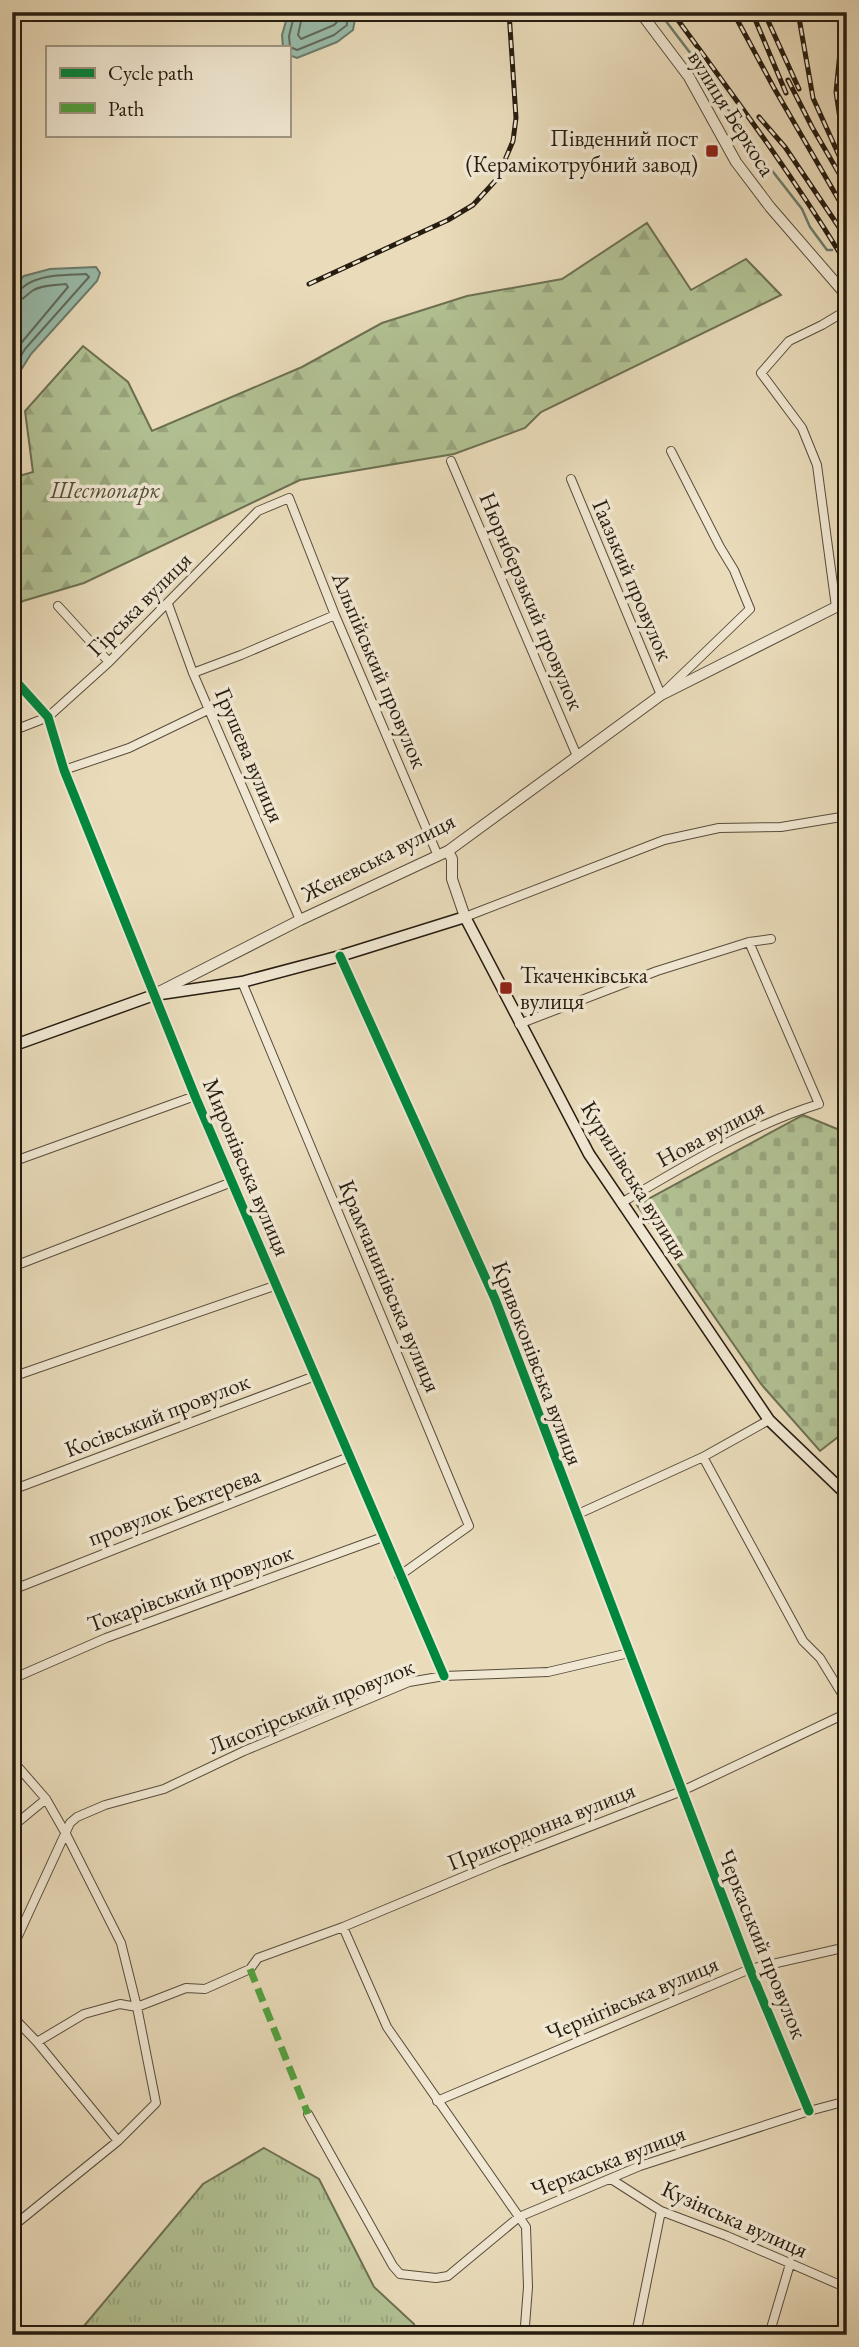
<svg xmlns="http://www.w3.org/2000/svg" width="859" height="2347" viewBox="0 0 859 2347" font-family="'EB Garamond',serif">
<defs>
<pattern id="grass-tufts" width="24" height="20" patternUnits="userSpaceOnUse" patternTransform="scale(1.75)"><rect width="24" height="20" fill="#b2c294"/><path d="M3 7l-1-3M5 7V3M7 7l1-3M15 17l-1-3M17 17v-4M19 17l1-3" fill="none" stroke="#99a67f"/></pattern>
<pattern id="forest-firs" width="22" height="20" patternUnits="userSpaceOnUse" patternTransform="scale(1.75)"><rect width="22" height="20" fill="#b2c294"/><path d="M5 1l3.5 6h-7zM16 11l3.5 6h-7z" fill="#99a67f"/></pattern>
<pattern id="cemetery-stones" width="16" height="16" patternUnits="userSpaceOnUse" patternTransform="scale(1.75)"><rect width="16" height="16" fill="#b2c294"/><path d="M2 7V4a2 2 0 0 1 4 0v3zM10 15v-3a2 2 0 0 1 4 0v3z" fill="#99a67f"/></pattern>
</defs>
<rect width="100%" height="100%" fill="#eadcbb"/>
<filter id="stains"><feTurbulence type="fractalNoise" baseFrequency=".00286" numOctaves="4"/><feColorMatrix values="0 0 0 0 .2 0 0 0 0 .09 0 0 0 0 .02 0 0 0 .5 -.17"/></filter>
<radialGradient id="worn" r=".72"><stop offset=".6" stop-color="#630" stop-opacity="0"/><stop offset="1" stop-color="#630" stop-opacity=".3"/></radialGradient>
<!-- grass -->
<path fill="url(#grass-tufts)" stroke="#6c7052" stroke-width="2" d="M 264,2148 L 319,2179 L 374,2287 L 414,2324 L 418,2335 L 69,2335 L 84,2326 L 203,2184 Z"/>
<!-- forest -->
<path fill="url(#forest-firs)" stroke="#6c7052" stroke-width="2" d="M 647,223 L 691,290 L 746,259 L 781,295 L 541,412 L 525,428 L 454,454 L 300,480 L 84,583 L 23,601 L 12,609 L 12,478 L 33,472 L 25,411 L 83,346 L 128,382 L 152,431 L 302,367 L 382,323 L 467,296 L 562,279 Z"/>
<!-- cemetery -->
<path fill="url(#cemetery-stones)" stroke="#6c7052" stroke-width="2" d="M 803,1115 L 847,1133 L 847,1430 L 820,1451 L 761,1384 L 637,1205 Z"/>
<!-- water -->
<path fill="#99bcab" stroke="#6b7c6d" stroke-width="2" d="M 296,12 L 352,12 L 355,19 L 353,30 L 337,42 L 297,58 L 289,55 L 289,47 L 283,47 L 282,35 L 288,14 Z
M 96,267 L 100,273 L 97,281 L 31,354 L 12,384 L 12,287 L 24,276 L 50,269 Z"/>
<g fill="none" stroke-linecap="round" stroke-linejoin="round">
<!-- shore -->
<path stroke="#606c5e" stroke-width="2" d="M 295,12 L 289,36 L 290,47 L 297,50 L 334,35 L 347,25 L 346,12
M 303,12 L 298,35 L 301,39 L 334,25 L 338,21 L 337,12
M 12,293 C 21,292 23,285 31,282 C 48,274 68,275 86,274 L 89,277 L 25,349 L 12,371
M 12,302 C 23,301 24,297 32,291 C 41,285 55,285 66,284 L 68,287 L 12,354"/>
<!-- stream -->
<path stroke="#6b7c6d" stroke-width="2.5" d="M 659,12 L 710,79 L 742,132 L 802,209 L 810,227 L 827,250 L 832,250"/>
<defs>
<path id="minor" d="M 451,461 L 577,756
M 571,479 L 661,695 L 750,609 L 734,570 L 720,547 L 671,451
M 168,604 L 193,673 L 300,920
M 58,606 L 109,662
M 836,607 L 817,465 L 802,428 L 761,373 L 789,341 L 822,325 L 847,310
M 193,673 L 241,655 L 335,615
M 12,677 L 48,717 L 64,770 L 195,1096 L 444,1676
M 12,731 L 48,717 L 109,662 L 258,511 L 289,498 L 335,615 L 438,856
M 64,770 L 129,748 L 210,709
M 465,917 L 664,840 L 719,828 L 781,827 L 847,816
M 340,956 L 495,1299 L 750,1969 L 809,2111
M 242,982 L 469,1526 L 399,1576
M 519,1024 L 657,971 L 749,942 L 771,939
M 12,1162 L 195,1096
M 621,1203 C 685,1166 748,1126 819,1104 L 749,942
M 12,1267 L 232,1182
M 12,1377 L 277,1285
M 703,1457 L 803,1641 L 820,1658 L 847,1702
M 12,1490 L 315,1376
M 576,1515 L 703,1457 L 769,1420
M 12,1590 L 349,1457
M 12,1679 L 106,1638 L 383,1537
M 12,1760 L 46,1799 L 66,1834 L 121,1943 L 137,2007 L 156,2103 L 118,2141 L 12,2227
M 12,1827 L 46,1799
M 343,1927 L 387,2027 L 526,2227 L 528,2287 L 525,2326 L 522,2335
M 12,1949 L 70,1823 L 77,1817 L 105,1805 L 164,1789 L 244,1751 L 409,1682 L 444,1676 L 548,1672 L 629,1653
M 12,2016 L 37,2042 L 118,2141
M 37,2042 L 84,2014 L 120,2004 L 137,2007 L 186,1988 L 205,1989 L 250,1969 L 258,1958 L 343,1927 L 501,1861 L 682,1791 L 847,1713
M 437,2101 L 750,1969 L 847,1947
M 308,2114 L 393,2266 L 400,2274 L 436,2278 L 448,2276 L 519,2217 L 640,2166 L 809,2111 L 847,2101
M 611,2179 L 661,2211 L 727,2236 L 847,2288
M 636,2335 L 661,2211
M 769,2335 L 790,2264"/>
<path id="tertiary" d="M 640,12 L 689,77 L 736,162 L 770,207 L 847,296
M 448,851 L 452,859 L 452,879 L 465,917
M 157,993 L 300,920 L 448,851 L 661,695 L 836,607 L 847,600"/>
<path id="secondary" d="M 12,1046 L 154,995 L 242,982 L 340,956 L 465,917 L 589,1154 L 769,1420 L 847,1495"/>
</defs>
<!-- minor casing -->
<use href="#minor" stroke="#574d3c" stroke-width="10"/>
<!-- tertiary casing -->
<use href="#tertiary" stroke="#574d3c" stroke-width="12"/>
<!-- secondary casing -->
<use href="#secondary" stroke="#261d11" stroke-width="13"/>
<!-- minor -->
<use href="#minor" stroke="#f1e8d3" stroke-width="8"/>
<!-- tertiary -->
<use href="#tertiary" stroke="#f1e8d3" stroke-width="10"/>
<!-- secondary -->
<use href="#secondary" stroke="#f1e8d3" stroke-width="10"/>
<defs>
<path id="rail" d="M 672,12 C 733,95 794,177 847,265
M 733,12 L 774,88 L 847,214
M 752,12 L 786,93
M 764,12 L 799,89
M 798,12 L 813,98 L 841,160
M 844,12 L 836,92 L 845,153
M 788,80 L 812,127 L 847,187
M 759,117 L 785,147 L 847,239
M 309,284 L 448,220 L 473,205 L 497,179 L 513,141 L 516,118 L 509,12"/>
</defs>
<!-- rail casing -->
<use href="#rail" stroke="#261d11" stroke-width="5"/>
<!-- rail -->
<use href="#rail" stroke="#f1e8d3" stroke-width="2.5" stroke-dasharray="8" stroke-linecap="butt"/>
<!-- quiet -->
<path stroke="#50a23f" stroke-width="7" stroke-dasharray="14 7" stroke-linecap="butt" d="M 250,1969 L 308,2114"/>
<defs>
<path id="cycleway" d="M 12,677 L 48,717 L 64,770 L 195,1096 L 444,1676
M 340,956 L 495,1299 L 750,1969 L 809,2111"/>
</defs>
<!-- cycleway casing -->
<use href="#cycleway" stroke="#f1e8d3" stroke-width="13"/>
<!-- cycleway -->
<use href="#cycleway" stroke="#00873e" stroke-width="9"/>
</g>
<!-- markers -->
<g fill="#8f2418" stroke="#f1e8d3" stroke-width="2.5">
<rect x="705" y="144" width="14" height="14" rx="3.5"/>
<rect x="499" y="981" width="14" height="14" rx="3.5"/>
</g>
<g text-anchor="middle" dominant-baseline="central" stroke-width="7" stroke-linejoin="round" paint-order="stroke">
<!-- street labels -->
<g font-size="23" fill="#261d11" stroke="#f1e8d3">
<text transform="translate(732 113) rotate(58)">вулиця Беркоса</text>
<text transform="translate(633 580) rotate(67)">Гаазький провулок</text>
<text transform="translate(532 601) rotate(67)">Нюрнберзький провулок</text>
<text transform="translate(139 604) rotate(-45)">Гірська вулиця</text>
<text transform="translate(380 670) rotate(67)">Альпійський провулок</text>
<text transform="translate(250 755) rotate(67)">Грушева вулиця</text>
<text transform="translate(378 857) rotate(-27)">Женевська вулиця</text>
<text transform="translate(710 1133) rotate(-28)">Нова вулиця</text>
<text transform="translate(247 1167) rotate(67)">Миронівська вулиця</text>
<text transform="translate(635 1180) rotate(58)">Курилівська вулиця</text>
<text transform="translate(390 1286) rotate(67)">Крамчанинівська вулиця</text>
<text transform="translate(538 1363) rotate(69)">Кривоконівська вулиця</text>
<text transform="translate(157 1415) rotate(-21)">Косівський провулок</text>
<text transform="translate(174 1506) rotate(-21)">провулок Бехтерєва</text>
<text transform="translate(190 1588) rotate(-20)">Токарівський провулок</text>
<text transform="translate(311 1706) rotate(-22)">Лисогірський провулок</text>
<text transform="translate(541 1826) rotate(-22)">Прикордонна вулиця</text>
<text transform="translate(763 1944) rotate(68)">Черкаський провулок</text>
<text transform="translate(632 1998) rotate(-23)">Чернігівська вулиця</text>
<text transform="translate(608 2161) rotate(-21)">Черкаська вулиця</text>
<text transform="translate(735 2219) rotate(24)">Кузінська вулиця</text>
</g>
<!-- poi labels -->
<g font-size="23" fill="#261d11" stroke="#f1e8d3" text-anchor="end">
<text x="698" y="138">Південний пост<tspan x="698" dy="26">(Керамікотрубний завод)</tspan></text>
<text x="520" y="975" text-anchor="start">Ткаченківська<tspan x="520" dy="26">вулиця</tspan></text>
</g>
<!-- park labels -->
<g font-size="23" font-style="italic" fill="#504f38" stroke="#f1e8d3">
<text x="105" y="490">Шестопарк</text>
</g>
</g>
<!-- margin -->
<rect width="859" height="2347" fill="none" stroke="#eadcbb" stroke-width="42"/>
<rect x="14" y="14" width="831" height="2319" fill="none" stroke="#261d11" stroke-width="3.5"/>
<rect x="21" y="21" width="817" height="2305" fill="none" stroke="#261d11" stroke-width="2"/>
<!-- legend -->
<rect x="46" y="46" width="245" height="91" fill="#f1e8d3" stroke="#a09785" stroke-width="2"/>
<rect x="60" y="68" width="35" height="10" fill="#00873e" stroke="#a09785" stroke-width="2"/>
<text x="108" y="80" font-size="21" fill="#261d11">Cycle path</text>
<rect x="60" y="103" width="35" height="10" fill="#50a23f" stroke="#a09785" stroke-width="2"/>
<text x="108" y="116" font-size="21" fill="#261d11">Path</text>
<rect width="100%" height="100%" filter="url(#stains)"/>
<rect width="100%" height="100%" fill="url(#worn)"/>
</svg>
